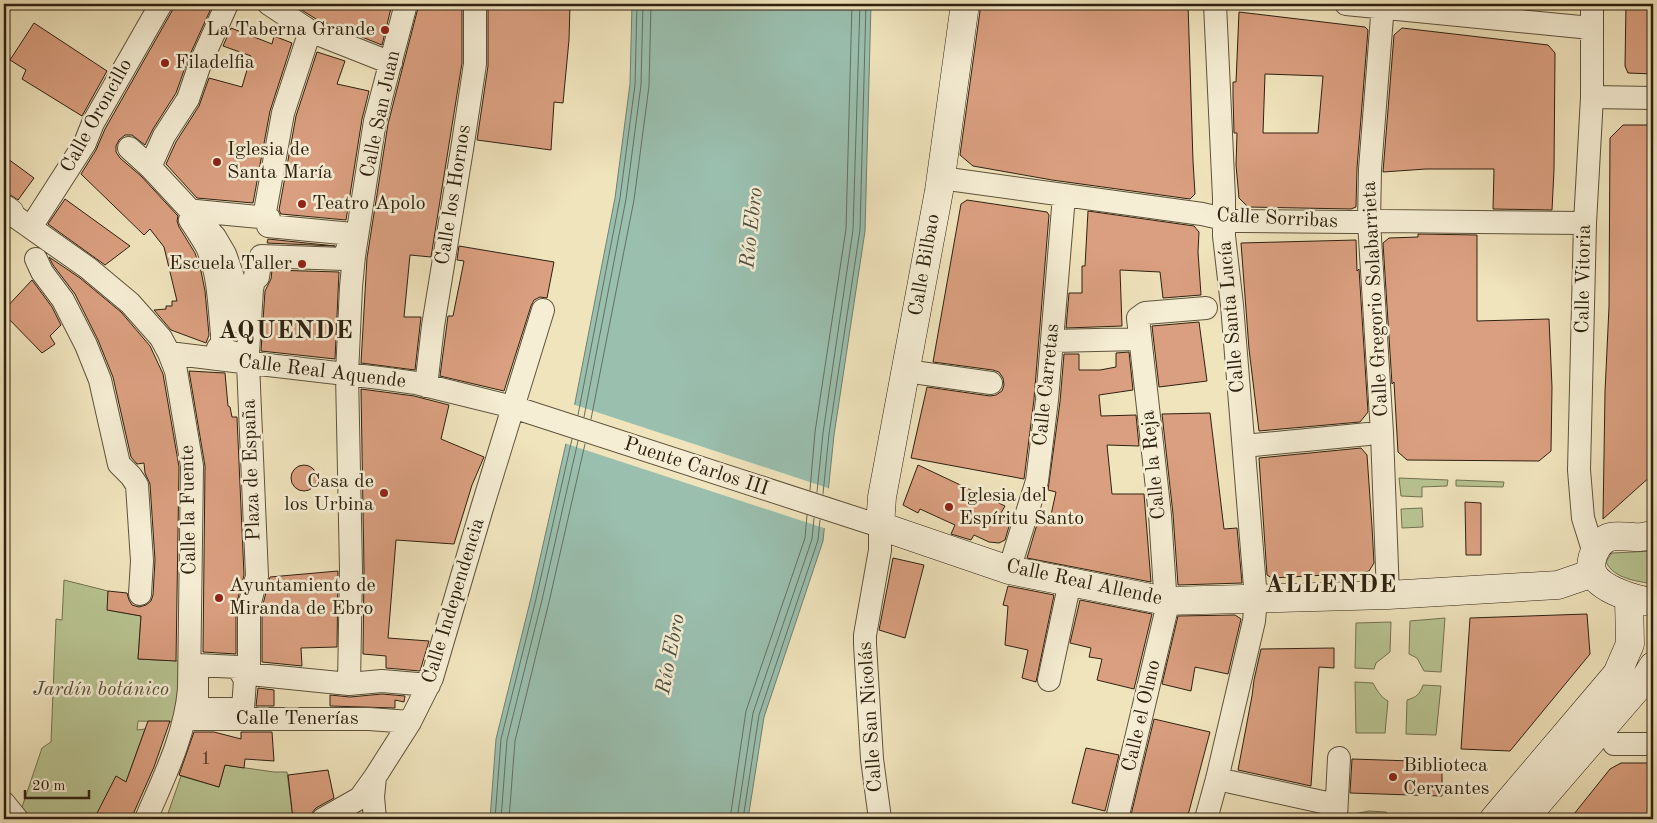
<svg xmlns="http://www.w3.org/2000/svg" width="1657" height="823" viewBox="0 0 1657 823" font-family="'Old Standard TT',serif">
<rect width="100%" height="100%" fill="#f0e4bd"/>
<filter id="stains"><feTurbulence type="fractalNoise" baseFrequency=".004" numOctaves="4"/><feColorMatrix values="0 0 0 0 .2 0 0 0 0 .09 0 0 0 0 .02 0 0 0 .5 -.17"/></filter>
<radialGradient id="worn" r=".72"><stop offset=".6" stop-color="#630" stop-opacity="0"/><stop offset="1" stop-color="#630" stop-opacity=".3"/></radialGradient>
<!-- green -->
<path fill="#b8c492" stroke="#737251" d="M 1399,478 L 1448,480 L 1447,486 L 1422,487 L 1422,497 L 1401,496 Z
M 1456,480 L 1504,482 L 1503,487 L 1456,486 Z
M 1422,508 L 1423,527 L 1402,528 L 1401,509 Z
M 1653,551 L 1653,584 C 1637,581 1614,579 1606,562 L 1609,557 L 1612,553 Z
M 64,580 L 108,591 L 108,610 L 141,616 L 138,659 L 180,661 L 175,722 L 138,721 L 137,730 L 145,729 L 126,782 L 117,777 L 95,819 L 31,819 L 21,810 L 42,748 L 51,742 L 56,619 L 62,620 Z
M 1445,618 L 1441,672 L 1424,671 L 1417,658 L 1409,654 L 1410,621 Z
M 1391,622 L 1390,652 L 1376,663 L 1374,669 L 1355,668 L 1356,623 Z
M 1355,682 L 1373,683 C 1377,691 1381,697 1388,701 L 1385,733 L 1356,733 Z
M 1423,685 L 1441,686 L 1436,735 L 1406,734 L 1407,700 C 1417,697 1420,694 1423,685 Z
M 225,765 L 274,772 L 287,772 L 293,819 L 166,819 L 181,776 L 219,787 Z
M 1369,811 L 1386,812 L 1393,819 L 1352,819 L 1349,815 Z"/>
<!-- water -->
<path fill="#9abfaf" stroke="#6f806f" d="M 632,4 L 871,4 L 865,231 L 834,435 L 823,541 L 764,717 L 748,819 L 490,819 L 496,739 L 531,598 L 574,408 L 615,198 L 630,84 Z"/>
<!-- pier -->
<path fill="#f0e4bd" d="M 572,404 L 831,489 L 827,529 L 564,443 Z"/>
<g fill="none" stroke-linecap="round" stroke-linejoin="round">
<!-- shore -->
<path stroke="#647060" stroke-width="1" d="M 578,415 L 620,198 L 635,85 L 637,4
M 584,417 L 626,199 L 641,85 L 643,4
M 591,419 L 634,200 L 649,86 L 651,4
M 810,490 L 815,432 L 846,229 L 852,4
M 817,492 L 823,433 L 853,230 L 860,4
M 823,494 L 829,434 L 860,230 L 866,4
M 495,819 L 501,739 L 536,599 L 572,439
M 501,819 L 507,740 L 542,600 L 578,441
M 509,819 L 515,741 L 549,602 L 585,444
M 730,819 L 746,711 L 805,538 L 807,515
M 737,819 L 753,713 L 812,539 L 814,518
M 743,819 L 759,715 L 818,540 L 820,520"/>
</g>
<!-- building -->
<path fill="#da9f80" stroke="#2e2110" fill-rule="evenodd" d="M 174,4 L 213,4 L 188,59 L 176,93 L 153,129 L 145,145 L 132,135 L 125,135 L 119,140 L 116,146 L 116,152 L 120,158 L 141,176 L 178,216 L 177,221 L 179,227 L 195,253 L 201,271 L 205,291 L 209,335 L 206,343 L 171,330 L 154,310 L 166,309 L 166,306 L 172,306 L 172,301 L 177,301 L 164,247 L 150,229 L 144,235 L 81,174 L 96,150 L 105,129 L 172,11 Z
M 292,4 L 392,4 L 382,45 L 316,19 Z
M 419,4 L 462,4 L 462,63 L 431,257 L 410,255 L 404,317 L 421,317 L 415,370 L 361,363 L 367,258 L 388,124 Z
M 488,4 L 570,4 L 569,40 L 563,103 L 554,102 L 551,150 L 477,140 L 488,66 Z
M 981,4 L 1188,4 L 1193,161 L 1195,194 L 1190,199 L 1052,180 L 973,166 L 960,155 Z
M 1626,4 L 1653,4 L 1653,74 L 1628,73 L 1625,66 Z
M 1239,12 L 1365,27 L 1368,30 L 1357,168 L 1356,207 L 1351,209 L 1248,207 L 1239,198 L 1236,165 L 1237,133 L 1234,133 L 1233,97 L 1233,82 L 1236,82 ZM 1265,74 L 1323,76 L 1318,133 L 1263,133 Z
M 34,23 L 107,71 L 82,116 L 22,79 L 26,70 L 10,60 Z
M 231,28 L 272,44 L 274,36 L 292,43 L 270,111 L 253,203 L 197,198 L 166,164 L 176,142 L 199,106 L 209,78 L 242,87 L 251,56 L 223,46 Z
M 1402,28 L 1548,45 L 1555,53 L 1554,170 L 1552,210 L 1493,209 L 1494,169 L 1426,169 L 1383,172 L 1394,35 Z
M 317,52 L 345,61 L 337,84 L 369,91 L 362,119 L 346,220 L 281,214 L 279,210 L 296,116 Z
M 1623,125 L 1653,125 L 1653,474 L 1603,519 L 1605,392 L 1609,307 L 1610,138 Z
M 4,156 L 34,178 L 18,200 L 12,196 L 4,194 Z
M 65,199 L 130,246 L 105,265 L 48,224 Z
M 967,200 L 1047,212 L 1049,215 L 1034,399 L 1024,479 L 911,458 L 927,387 L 990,396 L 996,395 L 1002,391 L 1004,385 L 1003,378 L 999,372 L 993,370 L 933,362 L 961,204 Z
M 1088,211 L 1194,226 L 1199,232 L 1198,252 L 1201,295 L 1163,298 L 1160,272 L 1120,270 L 1122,326 L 1066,328 L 1069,293 L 1082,293 L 1082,266 L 1085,266 Z
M 1418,234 L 1477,235 L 1477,321 L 1549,319 L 1552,387 L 1551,451 L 1539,461 L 1407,460 L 1398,452 L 1394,382 L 1392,384 L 1383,243 L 1389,238 L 1418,237 Z
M 268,239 L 335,246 L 267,243 Z
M 1356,240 L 1357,271 L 1359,269 L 1368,412 L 1360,422 L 1259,431 L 1249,349 L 1241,243 Z
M 459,246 L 554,262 L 547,298 L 540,297 L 534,300 L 531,306 L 504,391 L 440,376 L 448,316 L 453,316 L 464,261 L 457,260 Z
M 49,257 L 80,278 L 121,312 L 150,346 L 163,374 L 179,467 L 176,661 L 138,659 L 141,616 L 107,610 L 108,591 L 127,593 L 129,600 L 132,605 L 139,607 L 146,605 L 151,601 L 153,595 L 155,560 L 150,484 L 145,473 L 144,463 L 137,464 L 131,457 L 113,377 L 98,340 L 75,294 L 53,265 Z
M 272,270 L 339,272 L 335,359 L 261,351 L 265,291 L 271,279 Z
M 32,280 L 52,307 L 61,325 L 50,336 L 55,344 L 42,353 L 4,314 L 4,310 Z
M 1199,322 L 1207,381 L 1159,387 L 1152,326 Z
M 1129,352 L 1133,390 L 1099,395 L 1101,416 L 1136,415 L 1139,446 L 1107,445 L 1112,494 L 1144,494 L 1151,582 L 1027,558 L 1038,521 L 1049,524 L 1056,492 L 1048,490 L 1060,402 L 1064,354 L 1079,354 L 1079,370 L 1100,370 L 1116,367 L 1116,353 Z
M 189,371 L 225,373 L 228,406 L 230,407 L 232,417 L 237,417 L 244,575 L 236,606 L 236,654 L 203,652 L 205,466 Z
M 361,389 L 414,396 L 449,405 L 441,439 L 484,457 L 472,485 L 454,544 L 396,540 L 388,638 L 429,641 L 420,671 L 386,668 L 386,656 L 363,654 L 364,570 Z
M 1210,413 L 1224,529 L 1237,528 L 1242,583 L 1178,585 L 1173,514 L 1162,414 Z
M 1361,448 L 1367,455 L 1372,527 L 1374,563 L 1369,571 L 1362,573 L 1272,578 L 1267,575 L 1259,458 Z
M291 478a13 13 0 1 1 26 0a13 13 0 1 1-26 0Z
M 918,465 L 1005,506 L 1001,513 L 1012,516 L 1005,540 L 999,543 L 989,542 L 974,535 L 971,540 L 951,534 L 955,525 L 920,509 L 918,513 L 903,505 Z
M 1465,502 L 1481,503 L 1481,555 L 1466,555 Z
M 893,558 L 924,565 L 905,638 L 879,630 Z
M 338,571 L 337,647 L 301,648 L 302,666 L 262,662 L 262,608 L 270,577 Z
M 1008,586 L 1054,595 L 1036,682 L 1022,678 L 1028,650 L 1005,645 L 1008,606 L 1003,605 Z
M 1080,600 L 1152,614 L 1134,689 L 1097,680 L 1102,659 L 1089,657 L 1091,648 L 1070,643 Z
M 1587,614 L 1590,654 L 1510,751 L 1461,749 L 1470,618 Z
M 1235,615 L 1241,619 L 1228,674 L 1195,667 L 1191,691 L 1162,684 L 1178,616 Z
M 1334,648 L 1334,668 L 1319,667 L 1311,786 L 1238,770 L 1252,696 L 1254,680 L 1261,649 Z
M 258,688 L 274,690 L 274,706 L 256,706 Z
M 382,694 L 405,696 L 404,702 L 395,700 L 395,708 L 330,706 L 330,695 L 350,697 Z
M 1154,719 L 1210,732 L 1187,819 L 1130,819 Z
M 148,721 L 170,721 L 154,767 L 131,819 L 94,819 L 116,776 L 126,782 Z
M 194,732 L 214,732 L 241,739 L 241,732 L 272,732 L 274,761 L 245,759 L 244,768 L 225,765 L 219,787 L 179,775 Z
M 1086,748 L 1119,755 L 1105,811 L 1072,803 Z
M 1352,759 L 1442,762 L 1442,796 L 1350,793 Z
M 1621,763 L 1653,763 L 1653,819 L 1570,819 L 1610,769 Z
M 328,770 L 334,798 L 316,808 L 311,814 L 301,819 L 293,819 L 288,775 Z"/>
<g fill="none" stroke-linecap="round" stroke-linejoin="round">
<defs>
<path id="street" d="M 269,4 L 310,31 L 391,63
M 1346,4 L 1591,28
M 1383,4 L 1370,169 L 1369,222 L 1382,433 L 1388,595
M 1592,4 L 1592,97 L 1585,223 L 1579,470 L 1583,518 L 1594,553
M 1592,97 L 1653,98
M 129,148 L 150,167 L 215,237 L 225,254 L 233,277 L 234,321
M 150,167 L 164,136 L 188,99 L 200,64 L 227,4
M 941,178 L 1202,214 L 1224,219 L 1243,221 L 1351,222 L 1381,221 L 1585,223
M 196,211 L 269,218 L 268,226 L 352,234 L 344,259 L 261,256 L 258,277 L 255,276 L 252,289 L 248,353 L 235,353 L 218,348 L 222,343 L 222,334 C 219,305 219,274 207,247 C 202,238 196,229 190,220 Z
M 10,213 L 88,268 L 130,303 L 161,338 L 169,353 L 176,371 L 192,466 L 189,689 C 185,736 164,777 146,819
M 264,217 L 283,113 L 310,31
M 31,227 L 85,143 L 93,123 L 161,4
M 36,259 L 42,272 L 63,300 L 86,345 L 100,380 L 119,464 L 131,476 L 137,485 L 142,561 L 140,594
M 1052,341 L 1140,339
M 169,353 L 242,362 L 380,378 L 416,383 L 513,407 L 880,526 L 880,550 L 865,635 L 865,644 L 872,759 L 880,819
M 906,371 L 991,383
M 426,386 L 433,326 L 463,143 L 475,64 L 475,4
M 1254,445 L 1368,434
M 1009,570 L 1037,481 L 1047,400 L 1064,196
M 1165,591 L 1160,515 L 1138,318 L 1145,313 L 1206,308
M 197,665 L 238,667 L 245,680 L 243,709 L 197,709 Z
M 242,673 L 249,674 L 249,606 L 257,576 L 248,363
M 249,674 L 349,684 L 382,681 L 429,685
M 1049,680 L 1068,591
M 349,684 L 351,570 L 347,374 L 351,287 L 354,256 L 375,121 L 406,4
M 185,719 L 369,719 L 410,722
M 1614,744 L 1653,744
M 1231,782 L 1336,805
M 4,803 L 17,819
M 1336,818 L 1339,758
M 323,819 L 360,798 L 375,777 L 410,722 L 432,678 L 482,508 L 543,310
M 375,819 L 373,797 L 375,777
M 1117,819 L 1166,612
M 1206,819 L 1217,779 L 1254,621 L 1256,599 L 1232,305 L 1224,236 L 1224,198 L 1215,4"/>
<path id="secondary" d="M 965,4 L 939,191 L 882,497 L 880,526 L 1009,570 L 1166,601 L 1388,595 L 1558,585 L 1593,573
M 4,209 L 10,213
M 1653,535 C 1647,536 1640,538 1634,537 C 1626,537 1618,535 1610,537 C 1603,539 1597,546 1594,553 C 1592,558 1590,567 1592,572 C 1600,590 1636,600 1653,602
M 1494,819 L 1617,674 L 1630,644 L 1629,598
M 1524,819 L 1644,680 L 1653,666"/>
</defs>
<!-- street casing -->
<use href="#street" stroke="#5e523b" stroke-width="24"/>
<!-- secondary casing -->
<use href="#secondary" stroke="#2e2110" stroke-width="29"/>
<!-- street -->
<use href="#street" stroke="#f5edd4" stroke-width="22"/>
<!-- secondary -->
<use href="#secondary" stroke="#f5edd4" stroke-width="28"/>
</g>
<!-- markers -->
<g fill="#8f2418" stroke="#f5edd4" stroke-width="2">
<circle cx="385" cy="30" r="5"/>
<circle cx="165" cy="63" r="5"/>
<circle cx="217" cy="162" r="5"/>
<circle cx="302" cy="204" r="5"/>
<circle cx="302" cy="264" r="5"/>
<circle cx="384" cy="493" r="5"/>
<circle cx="949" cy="507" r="5"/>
<circle cx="219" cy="598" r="5"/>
<circle cx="1393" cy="777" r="5"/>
</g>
<g text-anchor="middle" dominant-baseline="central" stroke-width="5" stroke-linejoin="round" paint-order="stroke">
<!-- number labels -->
<g font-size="18" fill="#59402c">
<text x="206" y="759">1</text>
</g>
<!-- poi labels -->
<g font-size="20" fill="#2e2110" stroke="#f5edd4" text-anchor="start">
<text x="375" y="30" text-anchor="end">La Taberna Grande</text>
<text x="175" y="63">Filadelfia</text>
<text x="227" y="150">Iglesia de<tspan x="227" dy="23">Santa María</tspan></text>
<text x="312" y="204">Teatro Apolo</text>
<text x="292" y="264" text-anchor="end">Escuela Taller</text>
<text x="374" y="482" text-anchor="end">Casa de<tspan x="374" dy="23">los Urbina</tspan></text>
<text x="959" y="496">Iglesia del<tspan x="959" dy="23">Espíritu Santo</tspan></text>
<text x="229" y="586">Ayuntamiento de<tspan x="229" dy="23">Miranda de Ebro</tspan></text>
<text x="1403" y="766">Biblioteca<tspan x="1403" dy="23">Cervantes</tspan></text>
</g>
<!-- street labels -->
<g font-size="20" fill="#2e2110" stroke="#f5edd4">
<text transform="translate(381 114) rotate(-78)">Calle San Juan</text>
<text transform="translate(97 116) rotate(-61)">Calle Oroncillo</text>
<text transform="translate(454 195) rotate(-81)">Calle los Hornos</text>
<text transform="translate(1277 219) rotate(3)">Calle Sorribas</text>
<text transform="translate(925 265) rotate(-80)">Calle Bilbao</text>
<text transform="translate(1584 279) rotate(-89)">Calle Vitoria</text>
<text transform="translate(1376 299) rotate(-93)">Calle Gregorio Solabarrieta</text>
<text transform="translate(1232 317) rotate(-95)">Calle Santa Lucía</text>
<text transform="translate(322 372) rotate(7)">Calle Real Aquende</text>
<text transform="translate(1047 385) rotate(-84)">Calle Carretas</text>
<text transform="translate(1154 465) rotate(-96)">Calle la Reja</text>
<text transform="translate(696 467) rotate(18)">Puente Carlos III</text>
<text transform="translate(252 470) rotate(-92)">Plaza de España</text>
<text transform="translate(189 510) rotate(-91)">Calle la Fuente</text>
<text transform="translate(1084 583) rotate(12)">Calle Real Allende</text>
<text transform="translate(454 601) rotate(-73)">Calle Independencia</text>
<text transform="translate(1142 716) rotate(-77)">Calle el Olmo</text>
<text transform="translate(871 717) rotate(-94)">Calle San Nicolás</text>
<text x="297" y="719">Calle Tenerías</text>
</g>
<!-- park labels -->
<g font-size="20" font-style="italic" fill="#575237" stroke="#f5edd4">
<text x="101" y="690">Jardín botánico</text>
</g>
<!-- water labels -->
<g font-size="21" font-style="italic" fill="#4e5040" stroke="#f5edd4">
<text transform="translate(752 228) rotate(-84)">Río Ebro</text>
<text transform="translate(671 654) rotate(-79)">Río Ebro</text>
</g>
<!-- district labels -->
<g font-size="25" font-weight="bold" letter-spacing="1" fill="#2e2110" stroke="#f5edd4">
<text x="286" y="331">AQUENDE</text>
<text x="1331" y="585">ALLENDE</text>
</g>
</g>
<!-- margin -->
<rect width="1657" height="823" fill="none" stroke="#f0e4bd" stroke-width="20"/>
<rect x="5" y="5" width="1647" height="813" fill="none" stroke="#2e2110" stroke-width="2.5"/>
<rect x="10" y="10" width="1637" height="803" fill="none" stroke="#2e2110"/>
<!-- scale -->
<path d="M25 790v8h64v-8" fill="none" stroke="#2e2110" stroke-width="2.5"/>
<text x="32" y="790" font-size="15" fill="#2e2110" stroke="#f5edd4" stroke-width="4" paint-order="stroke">20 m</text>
<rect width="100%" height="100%" filter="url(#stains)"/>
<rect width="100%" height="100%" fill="url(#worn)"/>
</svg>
